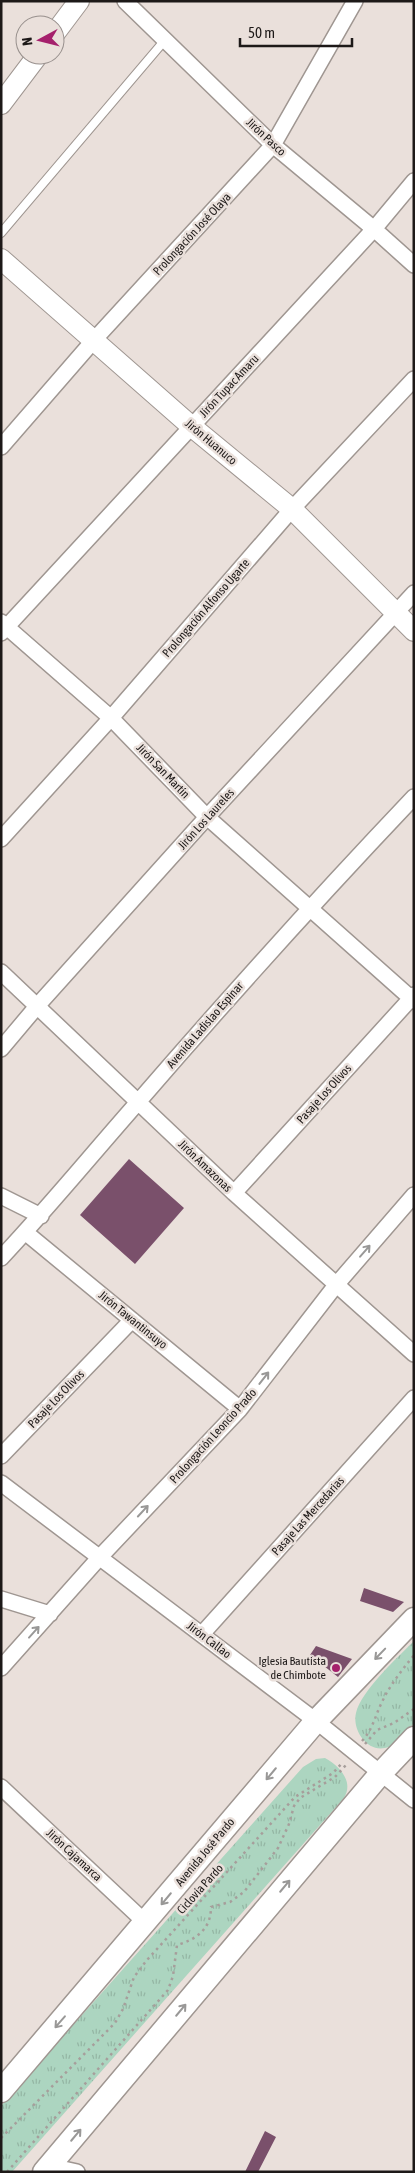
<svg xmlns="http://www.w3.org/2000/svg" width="415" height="2173" viewBox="0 0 415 2173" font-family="'Asap Condensed',sans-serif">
<defs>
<pattern id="park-tufts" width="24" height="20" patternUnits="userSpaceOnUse" patternTransform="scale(1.25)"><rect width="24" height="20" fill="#acd5c0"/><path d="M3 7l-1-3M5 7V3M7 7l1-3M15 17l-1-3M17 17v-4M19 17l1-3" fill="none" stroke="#94b6a4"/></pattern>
</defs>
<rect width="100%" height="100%" fill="#eae0db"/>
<!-- park -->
<path fill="url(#park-tufts)" d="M 414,1641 L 414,1723 C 406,1732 397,1746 385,1748 C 366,1752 352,1729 356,1713 C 361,1691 398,1657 414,1641 Z
M 325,1758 C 340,1766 354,1782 344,1798 L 12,2172 L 1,2172 L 1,2106 L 303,1767 L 316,1759 Z"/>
<!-- building -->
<path fill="#7a506b" d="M 129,1159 L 184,1208 L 135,1264 L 80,1215 Z
M 364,1588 L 404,1602 L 393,1612 L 360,1601 Z
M 316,1646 L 352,1659 L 338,1677 L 310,1655 Z
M 265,2131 L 276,2137 L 258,2172 L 245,2172 Z"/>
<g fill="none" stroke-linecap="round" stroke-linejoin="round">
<defs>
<path id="lane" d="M 1,233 L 165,40"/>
<path id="street" d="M 125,1 L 273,145 L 374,229 L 414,265
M 1,447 L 94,340 L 273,145 L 355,1
M 1,622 L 111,718 L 207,817 L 414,1001
M 1,633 L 374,229 L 414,181
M 1,839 L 111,718 L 292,509 L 414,379
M 1,972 L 234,1193 L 414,1354
M 1,1049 L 38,1005 L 207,817 L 414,593
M 234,1193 L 414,995
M 1,1196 L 41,1216
M 25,1232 L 240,1409
M 1,1258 C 49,1207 93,1153 139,1101 C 228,998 320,896 414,797
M 1,1456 L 132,1320
M 1,1483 L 316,1721 L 414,1800
M 1,1599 L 50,1614
M 202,1634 L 414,1398
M 1,1668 L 99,1558 L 240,1409 L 336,1285 L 414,1195
M 1,1787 L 146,1923
M 50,2166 L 77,2172"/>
<path id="secondary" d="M 55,33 L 79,1
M 1,104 L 38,55
M 1,259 L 191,426 L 292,509 L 414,631"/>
<path id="primary" d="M 1,2091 L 316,1721 L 414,1619
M 44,2172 L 381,1773 L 414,1738"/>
</defs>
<!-- lane casing -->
<use href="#lane" stroke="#9f9691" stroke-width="10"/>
<!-- street casing -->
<use href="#street" stroke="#9f9691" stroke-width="18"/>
<!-- secondary casing -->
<use href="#secondary" stroke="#9f9691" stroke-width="22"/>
<!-- primary casing -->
<use href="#primary" stroke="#9f9691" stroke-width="25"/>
<!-- path -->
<path stroke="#a69e9b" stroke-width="2.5" stroke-dasharray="2.5 4" stroke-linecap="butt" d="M 362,1741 C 373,1729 375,1716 382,1702 C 390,1685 402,1670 414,1655
M 365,1744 L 377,1730 L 394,1723 L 414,1709
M 1,2138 L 115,2023 L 123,2009 L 134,1977 L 147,1960 L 295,1797 L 333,1773 L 343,1762
M 7,2172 L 168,1990 L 173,1976 L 177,1945 C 197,1939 211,1929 211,1907 L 230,1902 L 244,1892 L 278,1848 L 289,1824 L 294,1806 L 300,1798 L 335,1777 L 346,1765"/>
<!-- lane -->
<use href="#lane" stroke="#fff" stroke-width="8"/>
<!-- street -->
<use href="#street" stroke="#fff" stroke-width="15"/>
<!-- secondary -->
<use href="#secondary" stroke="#fff" stroke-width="20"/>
<!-- primary -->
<use href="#primary" stroke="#fff" stroke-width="22"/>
</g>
<!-- one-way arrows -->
<defs><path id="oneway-shaft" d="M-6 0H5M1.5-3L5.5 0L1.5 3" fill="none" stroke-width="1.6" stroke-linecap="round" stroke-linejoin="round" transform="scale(1.25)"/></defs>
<g stroke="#999897">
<use href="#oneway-shaft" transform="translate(365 1251) rotate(-49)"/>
<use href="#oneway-shaft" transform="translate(264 1378) rotate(-52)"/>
<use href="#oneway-shaft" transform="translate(143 1511) rotate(-47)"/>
<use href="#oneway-shaft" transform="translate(34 1632) rotate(-48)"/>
<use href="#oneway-shaft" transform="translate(380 1654) rotate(134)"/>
<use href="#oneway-shaft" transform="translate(271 1774) rotate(130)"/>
<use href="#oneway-shaft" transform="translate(285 1886) rotate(-50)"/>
<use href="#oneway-shaft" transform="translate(166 1899) rotate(130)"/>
<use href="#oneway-shaft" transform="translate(181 2010) rotate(-50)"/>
<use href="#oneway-shaft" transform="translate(60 2022) rotate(131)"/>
<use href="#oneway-shaft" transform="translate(76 2135) rotate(-50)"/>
</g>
<!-- markers -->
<circle fill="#a5206c" stroke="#eae0db" stroke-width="2" cx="336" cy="1668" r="5"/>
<g text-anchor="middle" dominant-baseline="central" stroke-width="5" stroke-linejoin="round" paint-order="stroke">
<!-- street labels -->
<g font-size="12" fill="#1d1918" stroke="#eae0db">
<text transform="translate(266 137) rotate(43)">Jirón Pasco</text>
<text transform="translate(192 234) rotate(-47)">Prolongación José Olaya</text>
<text transform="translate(229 386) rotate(-47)">Jirón Tupac Amaru</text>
<text transform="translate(211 442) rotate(40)">Jirón Huanuco</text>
<text transform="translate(206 608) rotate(-49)">Prolongación Alfonso Ugarte</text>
<text transform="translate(163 771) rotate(46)">Jirón San Martín</text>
<text transform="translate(206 819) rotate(-48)">Jirón Los Laureles</text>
<text transform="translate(205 1025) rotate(-49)">Avenida Ladislao Espinar</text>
<text transform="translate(324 1094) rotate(-48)">Pasaje Los Olivos</text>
<text transform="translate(205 1166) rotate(44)">Jirón Amazonas</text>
<text transform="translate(133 1320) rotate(39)">Jirón Tawantinsuyo</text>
<text transform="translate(56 1399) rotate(-46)">Pasaje Los Olivos</text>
<text transform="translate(213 1436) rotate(-48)">Prolongación Leoncio Prado</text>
<text transform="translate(308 1516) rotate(-48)">Pasaje Las Mercedarias</text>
<text transform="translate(209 1640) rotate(37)">Jirón Callao</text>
<text transform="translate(205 1852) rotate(-50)">Avenida José Pardo</text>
<text transform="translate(74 1855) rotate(43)">Jirón Cajamarca</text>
<text transform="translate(200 1889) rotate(-48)">Ciclovía Pardo</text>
</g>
<!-- poi labels -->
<g font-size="12" fill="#1d1918" stroke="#eae0db" text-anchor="end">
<text x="326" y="1661">Iglesia Bautista<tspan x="326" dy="14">de Chimbote</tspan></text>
</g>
</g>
<!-- border -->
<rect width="415" height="2173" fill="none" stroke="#1d1918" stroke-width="5"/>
<!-- north arrow -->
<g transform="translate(40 40) rotate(263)"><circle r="24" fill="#eae0db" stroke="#98908d"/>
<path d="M0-4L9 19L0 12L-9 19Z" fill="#a5206c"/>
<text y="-8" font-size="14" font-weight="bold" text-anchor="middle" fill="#1d1918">N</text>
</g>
<!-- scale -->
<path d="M240 38v8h112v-8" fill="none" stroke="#1d1918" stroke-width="2.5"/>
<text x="248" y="38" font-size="15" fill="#1d1918" stroke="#eae0db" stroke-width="4" paint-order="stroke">50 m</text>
</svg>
